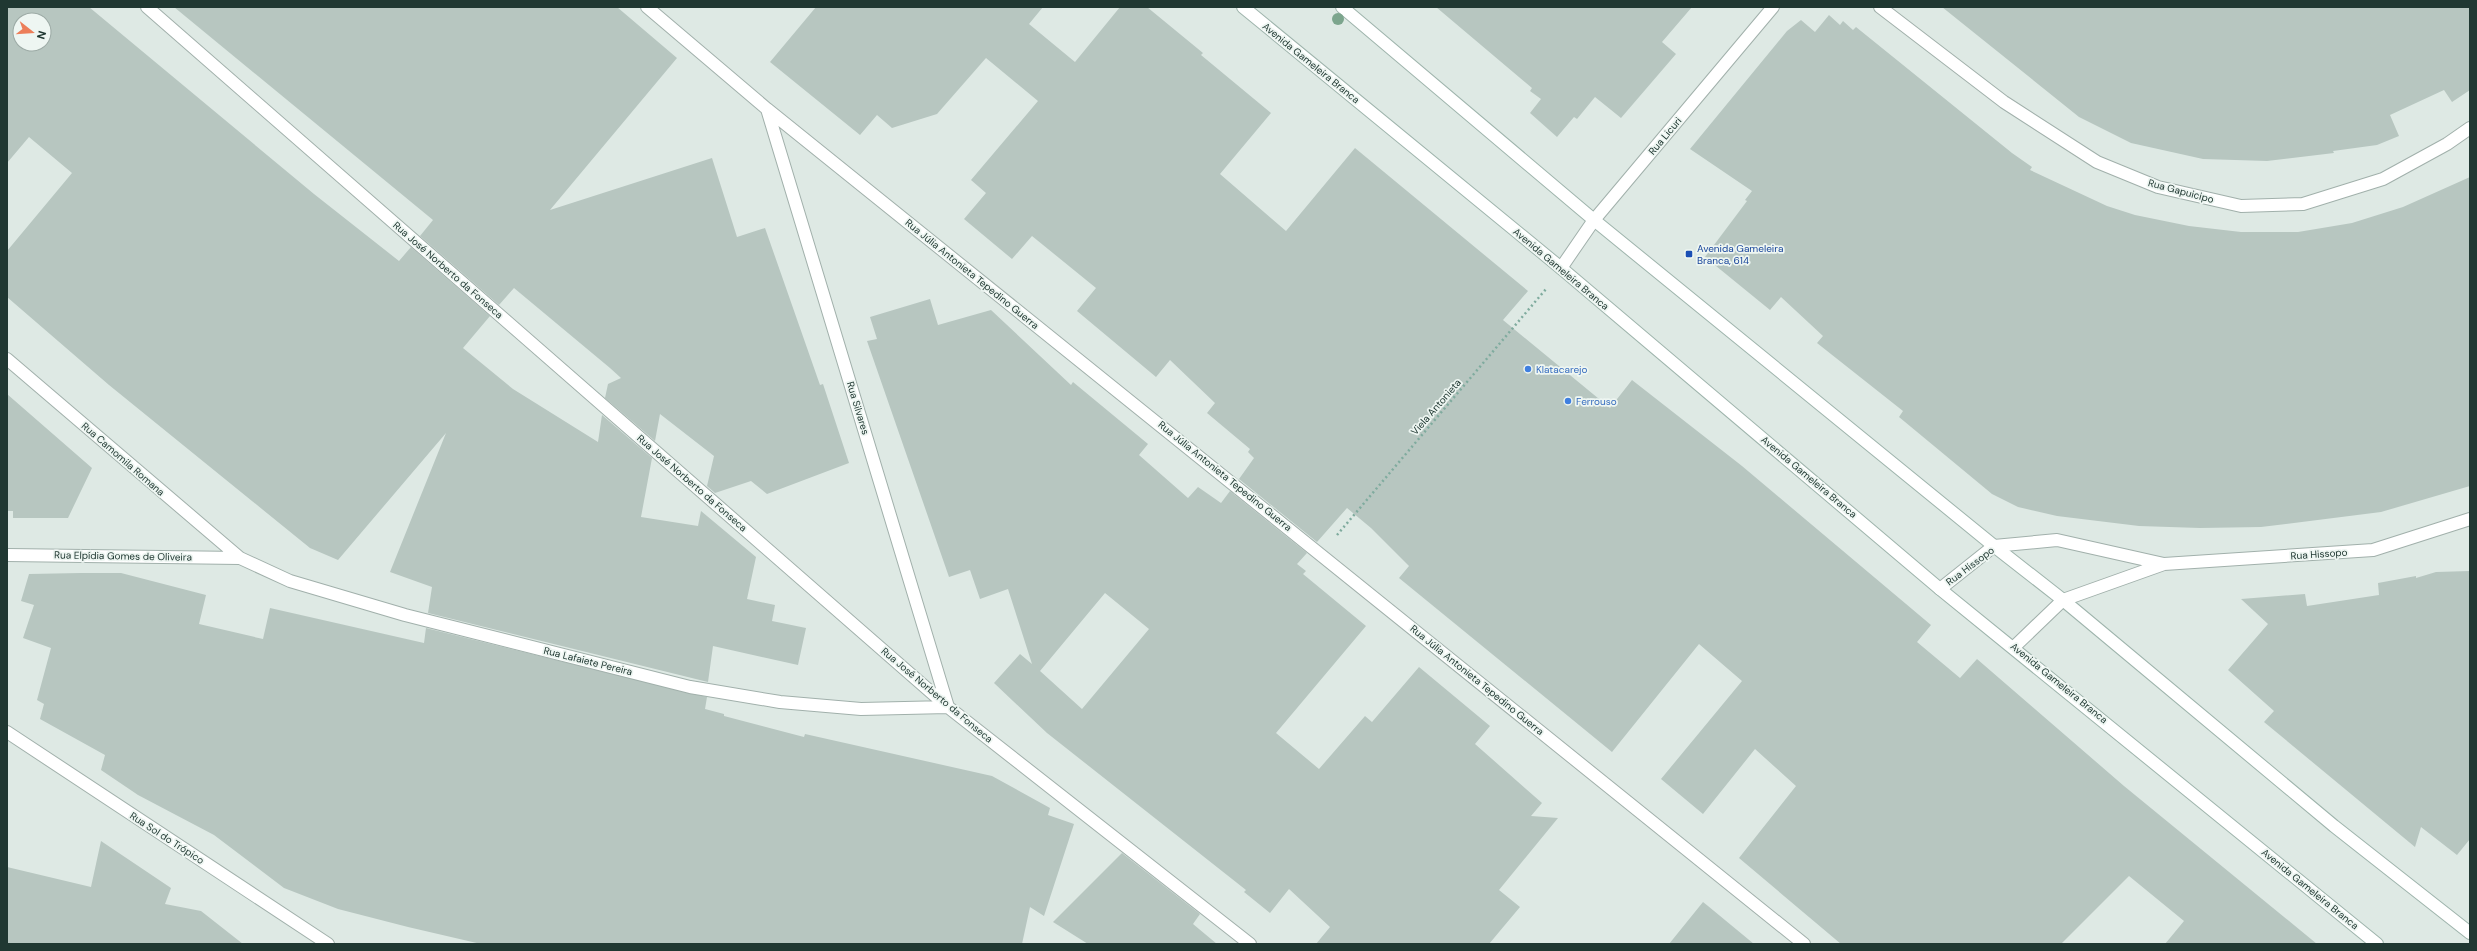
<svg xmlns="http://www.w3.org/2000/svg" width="2477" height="951" viewBox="0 0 2477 951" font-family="'DM Sans',sans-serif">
<rect width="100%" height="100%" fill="#dee9e4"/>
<!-- building -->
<path fill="#b7c6c0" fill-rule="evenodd" d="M 7,7 L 89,7 L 314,194 L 399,261 L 411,247 L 490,316 L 463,348 L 513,389 L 598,442 L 602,415 L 652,458 L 641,517 L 698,526 L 701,511 L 756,557 L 747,599 L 775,605 L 772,621 L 806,628 L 798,665 L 713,646 L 708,682 L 428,613 L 432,587 L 390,572 L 446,433 L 338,560 L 310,548 L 109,385 L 7,297 L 7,251 L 72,173 L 29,137 L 7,163 ZM 20,20 L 44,20 L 44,44 L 20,44 Z
M 174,7 L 617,7 L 677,58 L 550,210 L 712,158 L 737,237 L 765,228 L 820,385 L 823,384 L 849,463 L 767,494 L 751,481 L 715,493 L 707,486 L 714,456 L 660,414 L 655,441 L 605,398 L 608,384 L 621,378 L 610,368 L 514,288 L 499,305 L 420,236 L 433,220 Z
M 816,7 L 1043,7 L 1029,24 L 1075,62 L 1120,7 L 1147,7 L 1203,53 L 1201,55 L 1271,113 L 1220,174 L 1286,231 L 1355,148 L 1528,291 L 1503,320 L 1610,408 L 1632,380 L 1742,466 L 1931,625 L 1917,642 L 1960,678 L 1977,659 L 2124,786 L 2317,944 L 2165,944 L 2184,921 L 2129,876 L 2061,944 L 1841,944 L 1739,858 L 1796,786 L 1755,749 L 1703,814 L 1661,779 L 1742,681 L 1699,644 L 1612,752 L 1399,578 L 1409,566 L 1371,528 L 1347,508 L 1317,542 L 1239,479 L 1254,458 L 1248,452 L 1250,449 L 1207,413 L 1215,403 L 1170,360 L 1156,377 L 1077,311 L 1096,288 L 1032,236 L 1012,259 L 964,219 L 986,193 L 971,180 L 1038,101 L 986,58 L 937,114 L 892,128 L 877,115 L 860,135 L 770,62 Z
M 1436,7 L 1692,7 L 1662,42 L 1676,54 L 1621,118 L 1595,97 L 1577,119 L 1574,117 L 1557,137 L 1530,113 L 1541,99 L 1530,91 L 1532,88 Z
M 1942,7 L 2470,7 L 2470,90 L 2452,102 L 2444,90 L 2390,115 L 2399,136 L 2377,145 L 2333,151 L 2334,153 L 2267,161 L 2203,159 L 2131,143 L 2079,117 Z
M 1829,15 L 1840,25 L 1843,21 L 1853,30 L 1856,27 L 2012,153 L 2032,167 L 2030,170 L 2107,206 L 2135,215 L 2189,226 L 2241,232 L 2298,232 L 2352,223 L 2403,207 L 2470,177 L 2470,486 L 2381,512 L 2261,527 L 2200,528 L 2139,526 L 2057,516 L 2018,507 L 1992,494 L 1899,417 L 1903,411 L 1817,343 L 1823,336 L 1781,297 L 1770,310 L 1705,257 L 1747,201 L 1745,200 L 1752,191 L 1690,149 L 1787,31 L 1801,20 L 1815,32 Z
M 930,299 L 938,325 L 991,310 L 1071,385 L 1073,382 L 1148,444 L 1139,455 L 1188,498 L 1198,487 L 1221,503 L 1230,491 L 1307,553 L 1297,564 L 1306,571 L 1303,574 L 1366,626 L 1276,733 L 1319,769 L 1365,716 L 1372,722 L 1419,667 L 1490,726 L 1475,744 L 1542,803 L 1531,816 L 1558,818 L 1499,890 L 1520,907 L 1489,944 L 1316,944 L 1330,927 L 1289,889 L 1270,913 L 1244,892 L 1246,890 L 1047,733 L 994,683 L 1020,654 L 1032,664 L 1008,589 L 980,599 L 970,570 L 949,577 L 867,341 L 877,339 L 870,317 ZM 1105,593 L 1149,629 L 1082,709 L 1040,671 Z
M 7,394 L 92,468 L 68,518 L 13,518 L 13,511 L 7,511 Z
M 2470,571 L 2470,839 L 2457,855 L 2421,827 L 2415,847 L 2264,722 L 2274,711 L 2228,670 L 2268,624 L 2241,599 L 2305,594 L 2307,606 L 2379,595 L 2378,583 L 2416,576 L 2416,578 L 2436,572 Z
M 81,573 L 121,573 L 206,595 L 199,624 L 263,639 L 270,608 L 424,643 L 426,628 L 707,697 L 705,709 L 724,714 L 724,716 L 804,737 L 805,734 L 992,776 L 1050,808 L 1048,815 L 1074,824 L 1044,916 L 1030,907 L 1022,944 L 481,944 L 408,927 L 338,909 L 284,888 L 214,835 L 138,795 L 101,770 L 105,755 L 40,719 L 44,704 L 37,700 L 51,648 L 23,638 L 34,605 L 21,601 L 29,574 Z
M 101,841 L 171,888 L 165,904 L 201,911 L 243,944 L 7,944 L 7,867 L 91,887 Z
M 1122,853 L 1200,914 L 1193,924 L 1217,944 L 1088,944 L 1053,922 Z
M 1703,902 L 1708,906 L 1754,944 L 1669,944 Z"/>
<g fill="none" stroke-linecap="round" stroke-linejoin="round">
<defs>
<path id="street" d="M 147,7 L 948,707 L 1250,944
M 647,7 L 767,109 L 1804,944
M 1880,7 L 2004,102 L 2097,162 L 2158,187 L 2241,206 L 2303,204 L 2383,179 L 2447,144 L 2470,128
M 767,109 L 948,707
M 1561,268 L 1594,220 L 1773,7
M 7,359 L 240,558 L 290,581 L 405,615 L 690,687 L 780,702 L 861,709 L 948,707
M 7,555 L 240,558
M 1940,589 L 1994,546 L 2057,540 L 2164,564
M 2014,647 L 2063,600 L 2164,564 L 2373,550 L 2470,519
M 7,732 L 328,944"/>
<path id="secondary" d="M 1243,7 L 1561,268 L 1940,589 L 2377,944
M 1342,7 L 1594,220 L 1994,546 L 2063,600 L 2334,826 L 2470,933"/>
</defs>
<!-- street casing -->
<use href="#street" stroke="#a1b0ab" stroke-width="14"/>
<!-- secondary casing -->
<use href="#secondary" stroke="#9eb4ac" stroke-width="14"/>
<!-- path -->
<path stroke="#7fab9e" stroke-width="2.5" stroke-dasharray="2 3" stroke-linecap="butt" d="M 1337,535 L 1546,289"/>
<!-- street -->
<use href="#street" stroke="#fff" stroke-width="12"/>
<!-- secondary -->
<use href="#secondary" stroke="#fff" stroke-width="12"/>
</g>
<!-- trees -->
<circle fill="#7ca58d" cx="1338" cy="19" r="6"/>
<!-- markers -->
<rect fill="#1a4fb4" stroke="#eef6f2" stroke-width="1.5" x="1685" y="250" width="8" height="8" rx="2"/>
<g fill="#3f7fe0" stroke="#eef6f2" stroke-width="1.5">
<circle cx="1528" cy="369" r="4"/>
<circle cx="1568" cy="401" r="4"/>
</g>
<g text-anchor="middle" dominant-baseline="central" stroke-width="3.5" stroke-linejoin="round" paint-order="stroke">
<!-- street labels -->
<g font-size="10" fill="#203832" stroke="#eef6f2">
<text transform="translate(1311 63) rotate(39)">Avenida Gameleira Branca</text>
<text transform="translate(1665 136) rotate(-50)">Rua Licuri</text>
<text transform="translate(2181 191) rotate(15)">Rua Gapuicipo</text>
<text transform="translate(1561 269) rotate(40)">Avenida Gameleira Branca</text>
<text transform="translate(448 270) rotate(41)">Rua José Norberto da Fonseca</text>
<text transform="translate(972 274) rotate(39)">Rua Júlia Antonieta Tepedino Guerra</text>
<text transform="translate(1436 407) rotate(-49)">Viela Antonieta</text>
<text transform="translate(858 408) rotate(73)">Rua Silvares</text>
<text transform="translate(123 459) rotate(41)">Rua Camomila Romana</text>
<text transform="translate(1225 476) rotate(39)">Rua Júlia Antonieta Tepedino Guerra</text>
<text transform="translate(1809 477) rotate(40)">Avenida Gameleira Branca</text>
<text transform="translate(692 483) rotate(41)">Rua José Norberto da Fonseca</text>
<text transform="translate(2319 554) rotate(-4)">Rua Hissopo</text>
<text transform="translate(123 556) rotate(1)">Rua Elpídia Gomes de Oliveira</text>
<text transform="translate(1970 566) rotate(-37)">Rua Hissopo</text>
<text transform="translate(588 661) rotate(14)">Rua Lafaiete Pereira</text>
<text transform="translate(1477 680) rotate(39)">Rua Júlia Antonieta Tepedino Guerra</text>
<text transform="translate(2059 683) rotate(39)">Avenida Gameleira Branca</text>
<text transform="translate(937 695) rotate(40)">Rua José Norberto da Fonseca</text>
<text transform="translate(167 838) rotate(33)">Rua Sol do Trópico</text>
<text transform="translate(2310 889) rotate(39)">Avenida Gameleira Branca</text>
</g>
<!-- transit labels -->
<g font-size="10" fill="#164399" stroke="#eef6f2" text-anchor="start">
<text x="1697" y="248">Avenida Gameleira<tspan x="1697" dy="12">Branca, 614</tspan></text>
</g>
<!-- shop labels -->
<g font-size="10" fill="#366cbe" stroke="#eef6f2" text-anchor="start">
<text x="1536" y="369">Klatacarejo</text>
<text x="1576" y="401">Ferrouso</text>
</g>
</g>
<!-- border -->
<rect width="2477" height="951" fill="none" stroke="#203832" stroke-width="16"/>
<!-- north arrow -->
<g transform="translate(32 32) rotate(107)"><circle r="19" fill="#eef6f2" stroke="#9caaa5"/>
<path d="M0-3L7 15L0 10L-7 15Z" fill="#ec7e59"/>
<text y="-6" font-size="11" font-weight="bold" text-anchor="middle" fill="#203832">N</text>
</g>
</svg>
